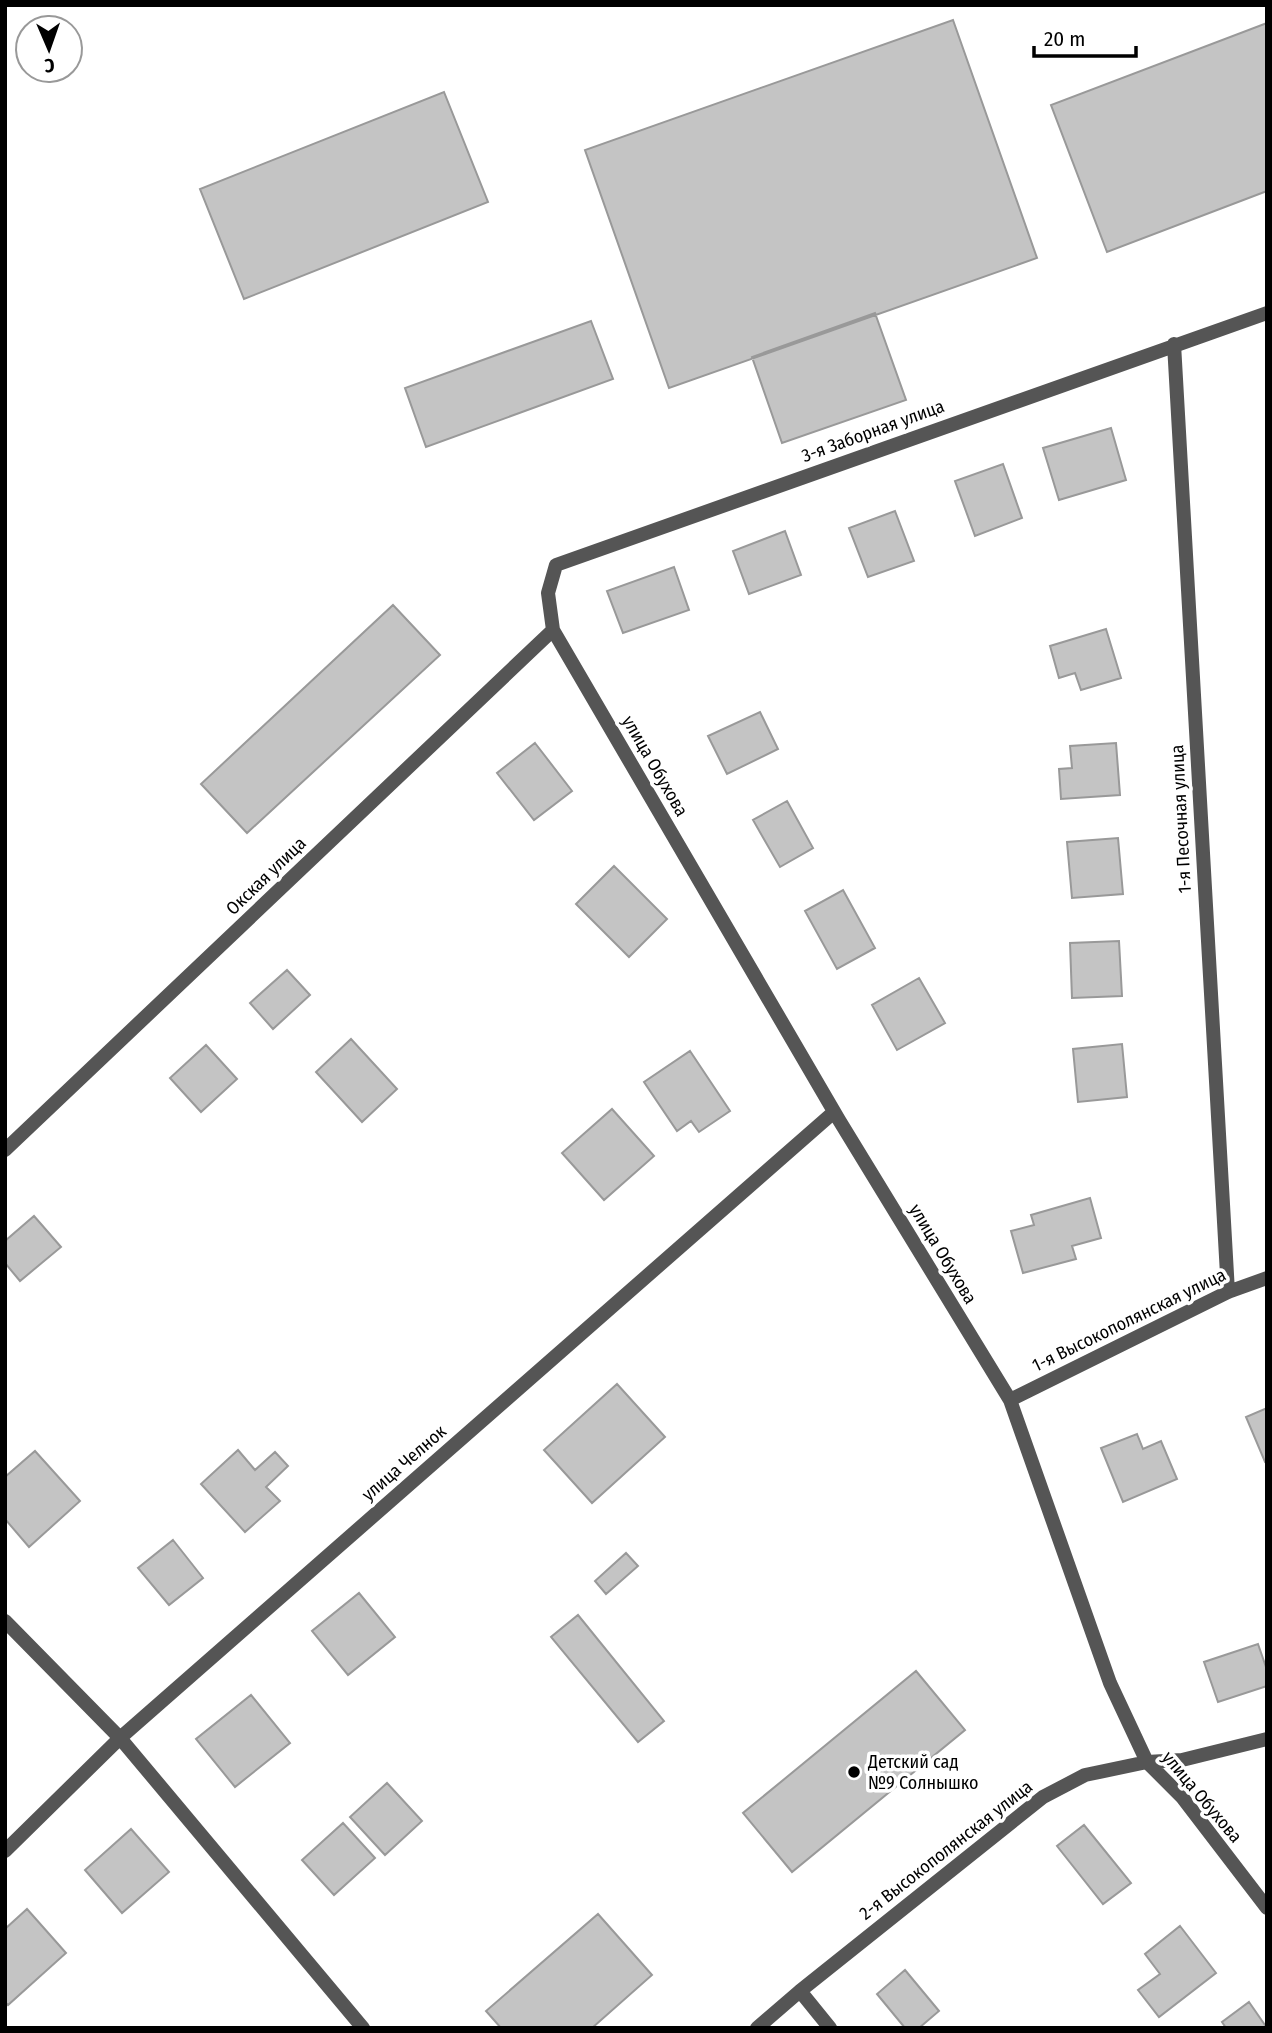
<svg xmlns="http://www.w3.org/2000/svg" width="1272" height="2033" viewBox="0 0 1272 2033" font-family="'Fira Sans Condensed',sans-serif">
<rect width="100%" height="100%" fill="#fff"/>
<!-- building -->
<path fill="#c4c4c4" stroke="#999" stroke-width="2" d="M 953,20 L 1037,258 L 669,388 L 585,150 Z
M 1267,23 L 1267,191 L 1107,252 L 1051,105 Z
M 444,92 L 488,202 L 244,299 L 200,189 Z
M 875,313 L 906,400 L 782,443 L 752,357 Z
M 591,321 L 613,379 L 426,447 L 405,388 Z
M 1111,428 L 1126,480 L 1059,500 L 1043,448 Z
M 1003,464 L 1022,518 L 975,536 L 955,481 Z
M 895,511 L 914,561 L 868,577 L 849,528 Z
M 785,531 L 801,575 L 749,594 L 733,551 Z
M 674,567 L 689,610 L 623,633 L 607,591 Z
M 393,605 L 440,655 L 247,833 L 201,784 Z
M 1106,629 L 1121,678 L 1081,690 L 1075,673 L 1059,678 L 1050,646 Z
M 760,712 L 778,749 L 727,774 L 708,736 Z
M 535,743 L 572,791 L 534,820 L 497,773 Z
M 1116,743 L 1120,795 L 1061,799 L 1059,769 L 1072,768 L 1070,746 Z
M 787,801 L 813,848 L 780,867 L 753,820 Z
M 1118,838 L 1123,894 L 1072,898 L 1067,842 Z
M 614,866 L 667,919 L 629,957 L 576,904 Z
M 843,890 L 875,948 L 837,969 L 805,911 Z
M 1119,941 L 1122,996 L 1072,998 L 1070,943 Z
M 287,970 L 310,995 L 273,1029 L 250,1003 Z
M 919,978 L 945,1023 L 897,1050 L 872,1005 Z
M 351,1039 L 397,1089 L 362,1122 L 316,1072 Z
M 1122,1044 L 1127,1097 L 1078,1102 L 1073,1049 Z
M 206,1045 L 237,1079 L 201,1112 L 170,1078 Z
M 690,1051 L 730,1111 L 699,1132 L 691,1121 L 677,1131 L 644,1082 Z
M 612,1109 L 654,1156 L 604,1200 L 562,1153 Z
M 1090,1198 L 1101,1238 L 1072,1246 L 1076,1259 L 1023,1273 L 1011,1231 L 1034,1225 L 1031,1215 Z
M 34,1216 L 61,1247 L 20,1281 L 5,1263 L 5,1241 Z
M 617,1384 L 665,1437 L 592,1503 L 544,1450 Z
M 1267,1408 L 1267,1461 L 1265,1462 L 1246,1417 Z
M 1137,1434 L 1143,1449 L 1161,1441 L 1177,1479 L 1123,1502 L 1101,1448 Z
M 238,1450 L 255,1470 L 275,1452 L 288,1466 L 266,1487 L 280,1501 L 245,1532 L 201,1484 Z
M 35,1451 L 80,1501 L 29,1547 L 5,1519 L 5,1477 Z
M 173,1540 L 203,1578 L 169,1605 L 138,1568 Z
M 626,1553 L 638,1566 L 606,1594 L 595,1581 Z
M 359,1593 L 395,1637 L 348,1675 L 312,1631 Z
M 578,1615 L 664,1721 L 638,1742 L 551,1637 Z
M 1258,1644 L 1267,1670 L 1267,1686 L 1218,1702 L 1204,1662 Z
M 916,1671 L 965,1730 L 792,1872 L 743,1813 Z
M 251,1695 L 290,1743 L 235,1787 L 196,1739 Z
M 387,1783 L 422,1821 L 385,1855 L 350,1817 Z
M 343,1823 L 375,1858 L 334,1895 L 302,1860 Z
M 1084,1825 L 1131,1883 L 1103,1904 L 1057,1846 Z
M 131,1829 L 169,1872 L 122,1913 L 85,1870 Z
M 27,1909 L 66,1953 L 8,2005 L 5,2002 L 5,1929 Z
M 598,1914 L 652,1975 L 592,2028 L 501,2028 L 486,2011 Z
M 1180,1926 L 1216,1973 L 1159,2017 L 1138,1990 L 1160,1974 L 1145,1954 Z
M 905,1970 L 939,2011 L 919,2028 L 905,2028 L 877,1994 Z
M 1249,2002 L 1267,2028 L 1226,2028 L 1222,2022 Z"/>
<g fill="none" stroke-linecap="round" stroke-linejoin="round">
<!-- street -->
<path stroke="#555" stroke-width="14" d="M 1267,313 L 556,565 L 548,593 L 553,630 L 839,1120 L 1010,1400 L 1110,1683 L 1147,1762 L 1182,1797 L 1267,1908
M 1174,344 L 1228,1292
M 5,1150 L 553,630
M 1010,1400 L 1228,1292 L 1267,1278
M 5,1621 L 120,1738 L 363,2028
M 5,1851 L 120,1738 L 834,1112
M 800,1991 L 830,2028
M 757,2028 L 800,1991 L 1043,1797 L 1085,1775 L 1147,1762 L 1182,1760 L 1267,1739"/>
</g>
<!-- markers -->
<circle fill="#000" stroke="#fff" stroke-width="2.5" cx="854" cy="1772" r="7"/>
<g text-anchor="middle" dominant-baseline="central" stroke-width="7" stroke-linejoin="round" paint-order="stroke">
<!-- street labels -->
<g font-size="18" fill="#000" stroke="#fff">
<text transform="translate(873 431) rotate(-20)">3-я Заборная улица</text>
<text transform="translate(655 766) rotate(60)">улица Обухова</text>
<text transform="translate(1181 819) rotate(-93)">1-я Песочная улица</text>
<text transform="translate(266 876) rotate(-44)">Окская улица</text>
<text transform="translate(943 1254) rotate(59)">улица Обухова</text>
<text transform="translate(1129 1320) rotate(-26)">1-я Высокополянская улица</text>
<text transform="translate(404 1463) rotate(-41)">улица Челнок</text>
<text transform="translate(1202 1797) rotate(50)">улица Обухова</text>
<text transform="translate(946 1850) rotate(-38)">2-я Высокополянская улица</text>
</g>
<!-- poi labels -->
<g font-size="18" fill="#000" stroke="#fff" text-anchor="start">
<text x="868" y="1762">Детский сад<tspan x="868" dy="21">№9 Солнышко</tspan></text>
</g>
</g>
<!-- border -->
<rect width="1272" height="2033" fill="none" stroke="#000000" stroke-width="14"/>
<!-- north arrow -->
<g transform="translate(49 49) rotate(178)"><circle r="33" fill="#ffffff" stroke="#999999" stroke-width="2"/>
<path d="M0-5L12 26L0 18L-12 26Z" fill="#000000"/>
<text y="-10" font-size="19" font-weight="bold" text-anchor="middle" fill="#000000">С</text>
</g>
<!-- scale -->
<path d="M1034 46v10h102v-10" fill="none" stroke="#000000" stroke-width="3.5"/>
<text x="1044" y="46" font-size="21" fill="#000000" stroke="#ffffff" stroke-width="5" paint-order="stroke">20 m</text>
</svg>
